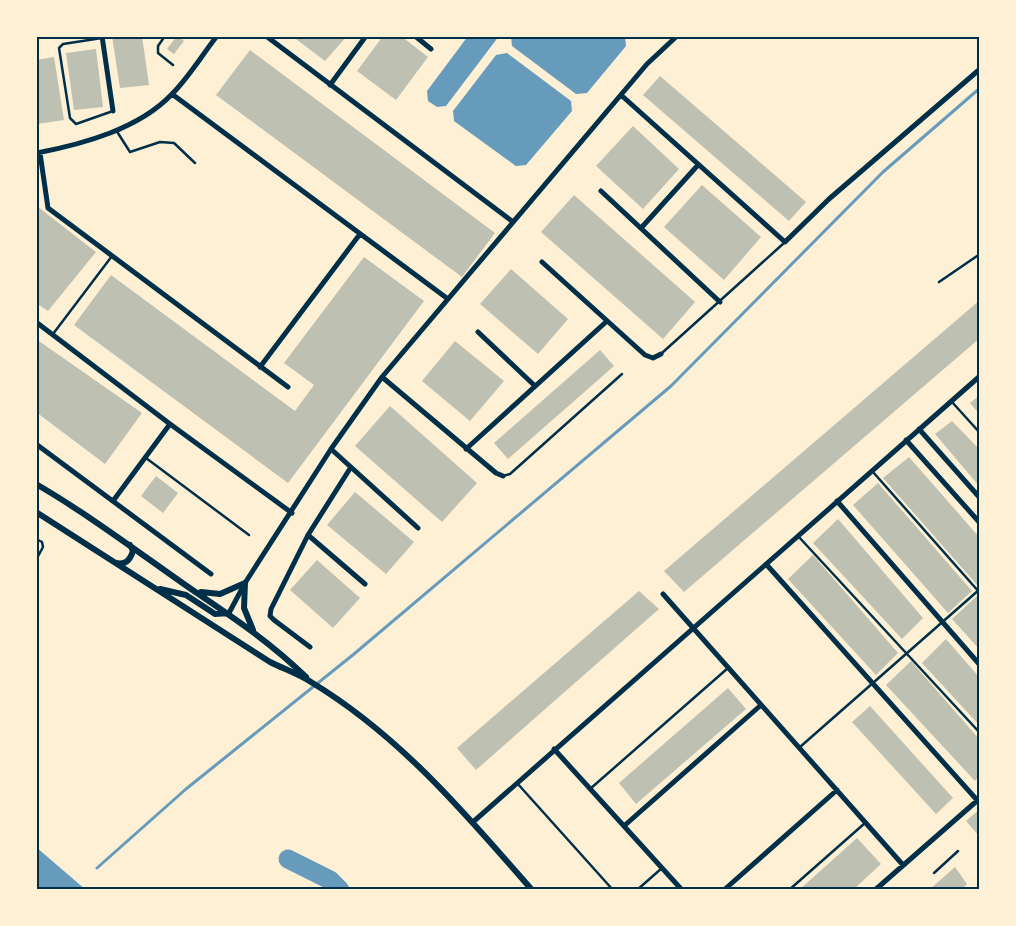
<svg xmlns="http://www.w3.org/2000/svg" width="1016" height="926" viewBox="0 0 1016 926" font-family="'IBM Plex Sans',sans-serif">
<rect width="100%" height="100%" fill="#fdf0d5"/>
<!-- water -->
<path fill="#669bbc" d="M 468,36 L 499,36 L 446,106 L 437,107 L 428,101 L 427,91 Z
M 511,36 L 625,36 L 626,46 L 587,93 L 576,94 L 512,46 Z
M 507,53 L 571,101 L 572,111 L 526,165 L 516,166 L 454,121 L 453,111 L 496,55 Z
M 36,847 L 86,890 L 41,890 L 36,886 Z"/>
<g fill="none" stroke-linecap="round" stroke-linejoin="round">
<!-- stream -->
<path stroke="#669bbc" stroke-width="3" d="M 97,868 L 186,789 L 354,654 L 671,386 L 883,172 L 980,88"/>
<!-- river -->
<path stroke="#669bbc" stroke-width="19" d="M 288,859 L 330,880 L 340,890"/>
</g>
<!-- building -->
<path fill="#bec0b2" d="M 112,36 L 142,36 L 149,85 L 120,88 Z
M 177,36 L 184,41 L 174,54 L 167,49 Z
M 292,36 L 347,36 L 325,61 Z
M 383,36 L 401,36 L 428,57 L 396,100 L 357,71 Z
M 96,49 L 103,107 L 74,110 L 66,53 Z
M 250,50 L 495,233 L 462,277 L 216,95 Z
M 54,57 L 64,120 L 37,124 L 36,60 Z
M 660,76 L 806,202 L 789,221 L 643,95 Z
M 633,126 L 679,169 L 643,209 L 596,166 Z
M 702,185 L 761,237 L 724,280 L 664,227 Z
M 574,195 L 695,302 L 663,339 L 541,232 Z
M 36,201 L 38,207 L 96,252 L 48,311 L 36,303 Z
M 364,257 L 424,301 L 288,483 L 74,325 L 111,275 L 295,411 L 314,385 L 284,363 Z
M 511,269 L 568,319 L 538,354 L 480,304 Z
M 980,300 L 980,338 L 684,592 L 664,571 Z
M 36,339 L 142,413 L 105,464 L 36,412 Z
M 455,341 L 504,381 L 470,421 L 422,381 Z
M 600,350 L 614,366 L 508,459 L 494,443 Z
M 980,395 L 980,415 L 970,403 Z
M 390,406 L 477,483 L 442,522 L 355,446 Z
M 952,421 L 980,450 L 980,487 L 935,434 Z
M 909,457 L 980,538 L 980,584 L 978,586 L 883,478 Z
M 156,476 L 178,493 L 163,513 L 141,496 Z
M 878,483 L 972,591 L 948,613 L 853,505 Z
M 355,492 L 414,542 L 386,574 L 327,525 Z
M 838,519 L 923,618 L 902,639 L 813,543 Z
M 813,555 L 898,653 L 876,675 L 788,579 Z
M 317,560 L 360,598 L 333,628 L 290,590 Z
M 639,591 L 659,609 L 476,770 L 457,748 Z
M 977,596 L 980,599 L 980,650 L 952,619 Z
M 946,639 L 980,678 L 980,726 L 922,663 Z
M 911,661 L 980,740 L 980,775 L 975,781 L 886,685 Z
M 728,688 L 746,709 L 636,804 L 619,783 Z
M 870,706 L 953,798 L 936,814 L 852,722 Z
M 980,809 L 980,837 L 966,821 Z
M 857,838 L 881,864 L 853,890 L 799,890 Z
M 955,867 L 967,884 L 961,890 L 929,890 Z"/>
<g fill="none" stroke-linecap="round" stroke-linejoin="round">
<!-- service -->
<path stroke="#003049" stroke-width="2.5" d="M 165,36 L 158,46 L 158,53 L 173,65
M 102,38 L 63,44 L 59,48 L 70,118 L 76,124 L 113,111
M 116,130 L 130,152 L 160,142 L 174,143 L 195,163
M 939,282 L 980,254
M 53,334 L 112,256
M 662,353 L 784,243
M 952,402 L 980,433
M 146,458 L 249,535
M 873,472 L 980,593
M 503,476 L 510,474 L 622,374
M 798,536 L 980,733
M 36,539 L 42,542 L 43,547 L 36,560
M 800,747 L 980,589
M 517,783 L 613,890
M 590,789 L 728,668
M 934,873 L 958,851
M 637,890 L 662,868
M 789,890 L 865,823"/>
<!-- minor -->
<path stroke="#003049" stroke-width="5" d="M 102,36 L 113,111
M 266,36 L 513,222
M 415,36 L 431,49
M 330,85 L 366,36
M 172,94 L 448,299
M 621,95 L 785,242 L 829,199 L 980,69
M 37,153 C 83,144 139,129 172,94 C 189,77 202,55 217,36
M 40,153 L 48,208 L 288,387
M 601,191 L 720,302
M 642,227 L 698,165
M 542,262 L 645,355 L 653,358 L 661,354
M 36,322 L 170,424 L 292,513
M 478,332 L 535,386
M 260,367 L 360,234
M 382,377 L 496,473 L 503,476
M 919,429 L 980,498
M 906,440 L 980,523
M 36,444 L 211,574
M 331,449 L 418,528
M 466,449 L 607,321
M 113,501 L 170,424
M 837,501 L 980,665
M 308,535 L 365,584
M 766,564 L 977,800
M 663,594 L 903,865
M 229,613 L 245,583 L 331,449 L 382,377 L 647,64 L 677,36
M 310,647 L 274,620 L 270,616 L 271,609 L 308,535 L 351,467
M 554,749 L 682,890
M 473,822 L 980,376
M 624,826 L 761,705
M 724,890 L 837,790
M 875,890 L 979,799"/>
<!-- tertiary -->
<path stroke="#003049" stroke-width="6" d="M 36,484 C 91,516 142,555 194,591 C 234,618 271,643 306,677
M 36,512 L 270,662 C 284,669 299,674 311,682 C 399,735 465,813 532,890
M 116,563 C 126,565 130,560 133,551 L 130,545
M 245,583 L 244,608 L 253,630
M 160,589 L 186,595 L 215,614 L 229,613
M 201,592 L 220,594 L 245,583"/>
</g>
<!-- border -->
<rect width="1016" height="926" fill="none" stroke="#fdf0d5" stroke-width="75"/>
<rect x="38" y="38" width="940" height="850" fill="none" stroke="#003049" stroke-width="2"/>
</svg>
